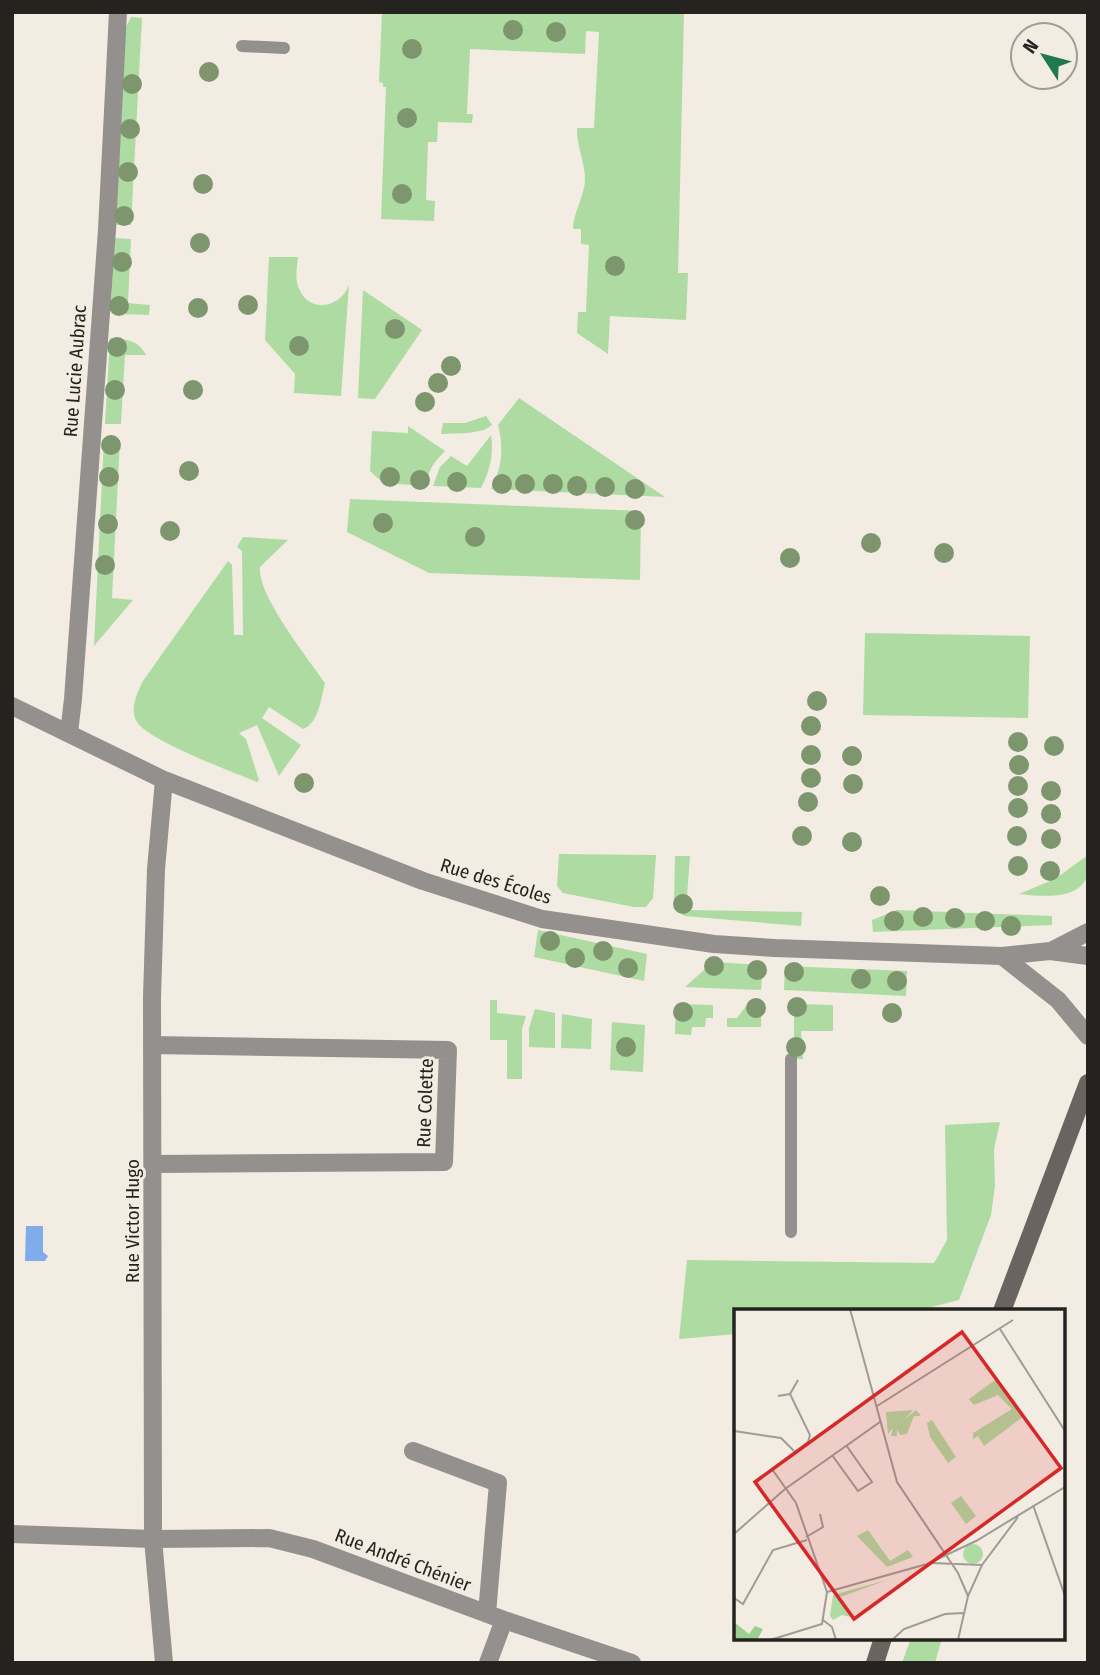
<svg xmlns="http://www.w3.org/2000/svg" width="1100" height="1675" viewBox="0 0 1100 1675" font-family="'Fira Sans Condensed',sans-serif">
<rect width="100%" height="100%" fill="#f2ece3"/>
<!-- green -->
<path fill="#aedba2" d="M 382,12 L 684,12 L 678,273 L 688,273 L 686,320 L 610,316 L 608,354 L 577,333 L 578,312 L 586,312 L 589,245 L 581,244 L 581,229 L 573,229 C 573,212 585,196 585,179 C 585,161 576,145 577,128 L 594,128 L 599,32 L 586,31 L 585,54 L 470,49 L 467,114 L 473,114 L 472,123 L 438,122 L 437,142 L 428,142 L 426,200 L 435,201 L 434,221 L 381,219 L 386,87 L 383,87 L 383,83 L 379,82 Z
M 131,17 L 142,18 L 131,225 L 116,225 L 125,29 Z
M 115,238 L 131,239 L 128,303 L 150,305 L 149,315 L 120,314 L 111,302 Z
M 269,257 L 298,257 C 297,267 295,277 298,286 C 307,314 340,309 349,285 L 341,396 L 294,393 L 295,374 L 265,340 Z
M 363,290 L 422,330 L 375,399 L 358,398 Z
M 110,338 C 125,339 139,340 146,355 L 125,355 L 121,424 L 105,424 Z
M 519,398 L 665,497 L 666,497 L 491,489 C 502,468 504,448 498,425 Z
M 486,416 L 492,425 L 484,430 L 468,433 L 441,434 L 443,423 L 465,423 Z
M 408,426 L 445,451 C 434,462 428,470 426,486 L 383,483 L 370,471 L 372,431 L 408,433 Z
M 491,435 C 494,453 490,471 481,488 L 433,486 L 440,467 L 451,456 L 467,466 Z
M 104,439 L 120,440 L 112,598 L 133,600 L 94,646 Z
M 350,499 L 641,511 L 640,580 L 429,573 L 347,532 Z
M 243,537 L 288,540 L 260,567 C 257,595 308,658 325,683 C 321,698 319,723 303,729 L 269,707 L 262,718 L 301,745 L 279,776 L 257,725 L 239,733 L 246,739 L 259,780 L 257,782 C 233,772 149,741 137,722 C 129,710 137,693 143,681 L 228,561 L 232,565 L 234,635 L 243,635 L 242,551 L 237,547 Z
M 865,633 L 1030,636 L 1028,718 L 863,715 Z
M 559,854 L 656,855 L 653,898 L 646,907 L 634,907 L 563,893 L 557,886 Z
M 1088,855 C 1088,861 1089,867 1088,872 C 1083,902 1039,896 1019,894 L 1055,879 Z
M 675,856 L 690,856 L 686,910 L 802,912 L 801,926 L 684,916 L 675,908 L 674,901 Z
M 897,910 L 1052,916 L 1052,925 L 873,932 L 872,920 Z
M 538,930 L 647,954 L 644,981 L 534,957 Z
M 713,962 L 763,965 L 761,990 L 685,987 Z
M 785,966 L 907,971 L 906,996 L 784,990 Z
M 490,1000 L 497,1000 L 497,1013 L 526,1016 L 522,1029 L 522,1079 L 507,1079 L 507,1040 L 490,1040 Z
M 749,1002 L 762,1002 L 761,1027 L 727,1027 L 727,1018 L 737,1018 Z
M 676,1004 L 713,1005 L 713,1018 L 706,1018 L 705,1027 L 692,1027 L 691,1035 L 675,1034 Z
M 797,1004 L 833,1005 L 833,1031 L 801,1031 L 803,1059 L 794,1059 L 794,1008 Z
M 535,1009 L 555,1013 L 555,1048 L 529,1047 L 529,1028 Z
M 562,1014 L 592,1019 L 591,1049 L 561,1048 Z
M 612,1022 L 645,1025 L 643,1072 L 610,1070 Z
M 1000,1122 L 994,1149 L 995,1186 L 991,1215 L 959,1300 L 916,1311 L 736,1311 L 736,1334 L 679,1339 L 687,1260 L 934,1263 L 947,1240 L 945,1125 Z
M 911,1638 L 942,1638 L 935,1663 L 902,1663 Z"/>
<!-- water -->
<path fill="#80acec" d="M 26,1226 L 43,1226 L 43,1252 L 48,1256 L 45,1261 L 25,1261 Z"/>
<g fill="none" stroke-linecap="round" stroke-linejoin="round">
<!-- lane -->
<path stroke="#93908d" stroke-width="12" d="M 242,46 L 284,48
M 791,1232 L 791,1059"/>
<!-- street -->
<path stroke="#93908d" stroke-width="18" d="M 12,706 L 164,780 L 423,881 L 542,919 L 714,944 L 775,948 L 1002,956 L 1050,951 L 1088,956
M 69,733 L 73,699 L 107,230 L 118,12
M 1051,951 L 1088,932
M 1002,956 L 1058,1000 L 1088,1036
M 152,1045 L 448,1050 L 444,1162 L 153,1164
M 413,1451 L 498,1483 L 487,1614
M 12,1534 L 153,1539 L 269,1538 L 313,1549 L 504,1620 L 632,1663
M 164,1663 L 153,1539 L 152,997 L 156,869 L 164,780
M 488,1663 L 504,1620"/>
<!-- secondary -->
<path stroke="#696460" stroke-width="18" d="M 1002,1311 L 1088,1083
M 875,1663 L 883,1638"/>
</g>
<!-- trees -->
<g fill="#7d966e">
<circle cx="513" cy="30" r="10"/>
<circle cx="556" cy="32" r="10"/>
<circle cx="412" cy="49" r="10"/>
<circle cx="209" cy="72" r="10"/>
<circle cx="132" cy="84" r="10"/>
<circle cx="407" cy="118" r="10"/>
<circle cx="130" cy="129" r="10"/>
<circle cx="128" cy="172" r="10"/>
<circle cx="203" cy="184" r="10"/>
<circle cx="402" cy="194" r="10"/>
<circle cx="124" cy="216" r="10"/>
<circle cx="200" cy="243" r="10"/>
<circle cx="122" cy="262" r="10"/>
<circle cx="615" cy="266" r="10"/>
<circle cx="248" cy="305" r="10"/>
<circle cx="119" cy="306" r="10"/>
<circle cx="198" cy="308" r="10"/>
<circle cx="395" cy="329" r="10"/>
<circle cx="299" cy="346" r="10"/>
<circle cx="117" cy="347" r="10"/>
<circle cx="451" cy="366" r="10"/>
<circle cx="438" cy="383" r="10"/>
<circle cx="115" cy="390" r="10"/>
<circle cx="193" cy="390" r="10"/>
<circle cx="425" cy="402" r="10"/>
<circle cx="111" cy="445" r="10"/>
<circle cx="189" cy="471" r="10"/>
<circle cx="109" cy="477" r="10"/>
<circle cx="390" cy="477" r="10"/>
<circle cx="420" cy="480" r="10"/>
<circle cx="457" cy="482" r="10"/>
<circle cx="502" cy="484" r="10"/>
<circle cx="525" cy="484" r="10"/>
<circle cx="553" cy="484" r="10"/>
<circle cx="577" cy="486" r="10"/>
<circle cx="605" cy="487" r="10"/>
<circle cx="635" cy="489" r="10"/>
<circle cx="635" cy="520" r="10"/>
<circle cx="383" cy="523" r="10"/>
<circle cx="108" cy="524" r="10"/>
<circle cx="170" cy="531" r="10"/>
<circle cx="475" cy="537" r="10"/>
<circle cx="871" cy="543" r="10"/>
<circle cx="944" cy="553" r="10"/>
<circle cx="790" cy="558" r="10"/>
<circle cx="105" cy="565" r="10"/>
<circle cx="817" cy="701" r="10"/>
<circle cx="811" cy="726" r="10"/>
<circle cx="1018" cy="742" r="10"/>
<circle cx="1054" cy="746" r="10"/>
<circle cx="811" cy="755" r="10"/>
<circle cx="852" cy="756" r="10"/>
<circle cx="1019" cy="765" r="10"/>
<circle cx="811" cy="778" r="10"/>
<circle cx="304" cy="783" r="10"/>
<circle cx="853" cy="784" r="10"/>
<circle cx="1018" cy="786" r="10"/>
<circle cx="1051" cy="791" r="10"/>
<circle cx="808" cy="802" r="10"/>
<circle cx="1018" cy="808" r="10"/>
<circle cx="1051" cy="814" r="10"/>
<circle cx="802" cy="836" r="10"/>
<circle cx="1017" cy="836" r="10"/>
<circle cx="1051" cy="839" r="10"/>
<circle cx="852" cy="842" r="10"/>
<circle cx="1018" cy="866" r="10"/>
<circle cx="1050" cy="871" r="10"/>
<circle cx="880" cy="896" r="10"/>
<circle cx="683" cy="904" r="10"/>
<circle cx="923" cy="917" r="10"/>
<circle cx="955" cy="918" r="10"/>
<circle cx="894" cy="921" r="10"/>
<circle cx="985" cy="921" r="10"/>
<circle cx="1011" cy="926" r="10"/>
<circle cx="550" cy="941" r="10"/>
<circle cx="603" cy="951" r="10"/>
<circle cx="575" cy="958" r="10"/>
<circle cx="714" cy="966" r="10"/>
<circle cx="628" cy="968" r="10"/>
<circle cx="757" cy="970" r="10"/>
<circle cx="794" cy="972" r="10"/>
<circle cx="861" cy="979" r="10"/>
<circle cx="897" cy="981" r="10"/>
<circle cx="797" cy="1007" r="10"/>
<circle cx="756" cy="1008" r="10"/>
<circle cx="683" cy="1012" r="10"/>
<circle cx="892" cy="1013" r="10"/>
<circle cx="626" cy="1047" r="10"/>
<circle cx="796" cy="1047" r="10"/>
</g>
<g text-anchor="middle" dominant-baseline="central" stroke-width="6" stroke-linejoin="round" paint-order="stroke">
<!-- street labels -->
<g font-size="19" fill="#252320" stroke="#f2ece3">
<text transform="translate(75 371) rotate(-86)">Rue Lucie Aubrac</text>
<text transform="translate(496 881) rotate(17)">Rue des Écoles</text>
<text transform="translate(425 1103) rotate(-88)">Rue Colette</text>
<text transform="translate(132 1221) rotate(-90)">Rue Victor Hugo</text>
<text transform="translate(403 1560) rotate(21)">Rue André Chénier</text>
</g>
</g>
<!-- overview -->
<g transform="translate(734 1309)">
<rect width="331" height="331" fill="#f2ece3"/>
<path d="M 254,58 L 290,107 L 250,137 L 244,127 L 239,130 L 239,124 L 278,100 L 264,86 L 240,96 L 235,90 L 261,71 L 254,60 L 249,61 ZM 179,101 L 171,110 L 182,101 L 187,107 L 180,107 L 173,125 L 166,126 L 163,120 L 163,127 L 157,127 L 159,119 L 154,125 L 152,103 ZM 198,111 L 222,148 L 214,154 L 196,128 L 193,114 ZM 227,187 L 242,207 L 232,215 L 217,194 ZM 134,221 L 156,252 L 174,241 L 179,248 L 153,258 L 123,227 ZM229 245a10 10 0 1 1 20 0a10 10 0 1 1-20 0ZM 153,271 L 104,289 L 116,308 L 108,306 L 99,311 L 96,307 L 99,286 Z" fill="#aedba2"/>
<path d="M 0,313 L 15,325 L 21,317 L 29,320 L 23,331 L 0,331 Z" fill="#9bcf8e"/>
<path fill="none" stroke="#a09c95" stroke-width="2" d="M 116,0 L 163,173 L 224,264 L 234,287M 266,20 L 331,122M 56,85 L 76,126 L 74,133 L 38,160 L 62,194 L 93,283M 44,87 L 56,85 L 64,71M 143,97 L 279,11M 0,122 L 47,129 L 60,142M 98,146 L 124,182 L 138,173 L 112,136M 299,196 L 331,287M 0,225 L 51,180 L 146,113M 72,228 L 89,218 L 86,205M 197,254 L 248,256M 93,283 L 193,255 L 242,232 L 331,178M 0,289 L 9,295 L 39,241 L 73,231M 89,311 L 98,318 L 102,331M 36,331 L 88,315 L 93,283M 158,331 L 170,320 L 211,305 L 229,304M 224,331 L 234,287 L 248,256 L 284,208"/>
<path fill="#d62828" fill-opacity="0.15" stroke="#d62828" stroke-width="3.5" d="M 228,23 L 327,159 L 120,310 L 21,173 Z"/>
<rect width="331" height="331" fill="none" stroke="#252320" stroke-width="3.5"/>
</g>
<!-- border -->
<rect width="1100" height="1675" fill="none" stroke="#252320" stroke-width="28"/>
<!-- north arrow -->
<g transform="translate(1044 56) rotate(306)"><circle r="33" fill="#f2ece3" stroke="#a09c95" stroke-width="2"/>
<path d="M0-5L12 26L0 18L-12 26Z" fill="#1e794f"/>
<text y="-10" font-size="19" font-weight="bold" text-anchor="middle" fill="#252320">N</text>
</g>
</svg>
